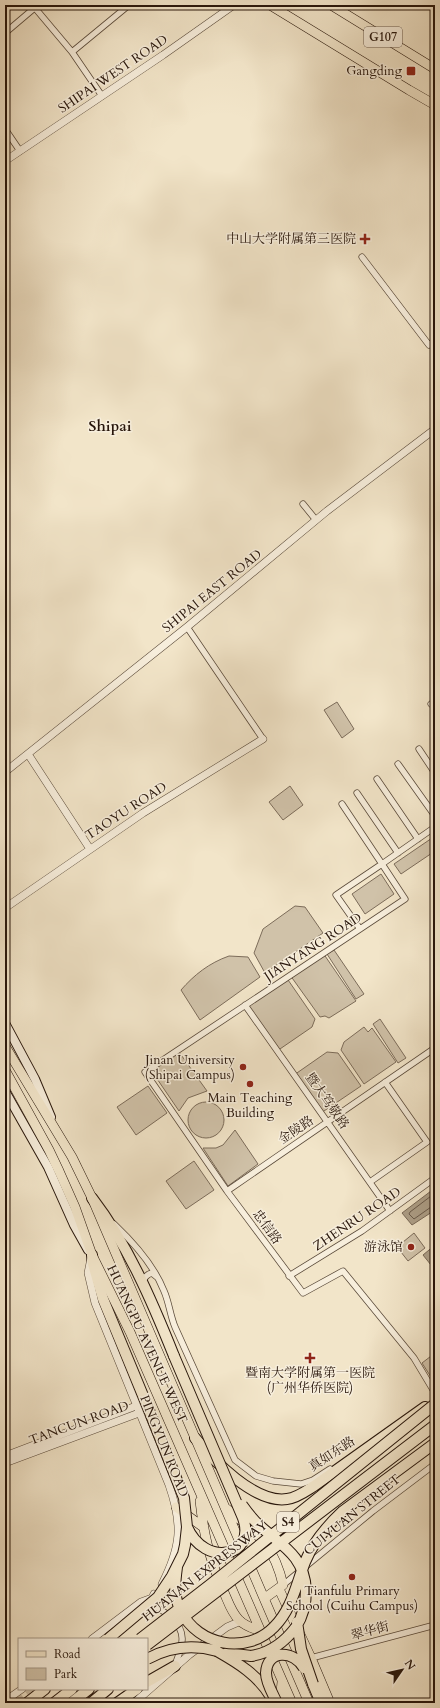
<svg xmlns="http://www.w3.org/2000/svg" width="440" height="1708" viewBox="0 0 440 1708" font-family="Cardo,'Noto Serif SC',serif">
<rect width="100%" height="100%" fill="#f2e5c9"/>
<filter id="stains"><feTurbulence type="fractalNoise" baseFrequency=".005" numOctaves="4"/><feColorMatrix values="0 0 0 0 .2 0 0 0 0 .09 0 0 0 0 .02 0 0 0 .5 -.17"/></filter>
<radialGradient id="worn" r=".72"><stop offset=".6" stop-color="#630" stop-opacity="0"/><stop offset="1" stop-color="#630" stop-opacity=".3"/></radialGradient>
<!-- green -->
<path fill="#d0c2a9" stroke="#7c6c5a" d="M 337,702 L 354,729 L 342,738 L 324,710 Z
M 290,786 L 303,805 L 283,820 L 269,802 Z
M 435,836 L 435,851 L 401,874 L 394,864 Z
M 381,874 L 394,894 L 365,914 L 352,894 Z
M 295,906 L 305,907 L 323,933 L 265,973 L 254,953 L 263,929 Z
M 334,950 L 364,994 L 356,999 L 327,954 Z
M 323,953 L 356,1001 L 329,1018 L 325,1016 L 320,1017 L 290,975 Z
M 229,956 L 248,957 L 260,977 L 200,1020 L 181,990 C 194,975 209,963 229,956 Z
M 286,977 L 315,1019 L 312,1027 L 277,1051 L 245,1005 Z
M 380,1019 L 406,1058 L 398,1063 L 373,1024 Z
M 364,1027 L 368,1032 L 372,1028 L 396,1062 L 364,1084 L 341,1050 L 344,1042 Z
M 179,1052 L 207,1091 L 188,1098 L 179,1111 L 151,1070 Z
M 327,1052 L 338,1053 L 361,1086 L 321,1113 L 294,1075 Z
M 148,1086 L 167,1113 L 136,1135 L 117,1107 Z
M188 1120a18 18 0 1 1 36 0a18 18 0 1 1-36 0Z
M 235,1130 L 258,1164 L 228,1186 L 203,1148 L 216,1148 L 223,1145 Z
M 194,1161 L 214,1190 L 186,1209 L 166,1181 Z
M 414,1233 L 425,1248 L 408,1261 L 397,1247 Z
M 435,1353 L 435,1374 L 431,1377 L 422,1363 Z"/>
<!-- water -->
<path fill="#ad9f88" stroke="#786856" d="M 435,1188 L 435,1210 L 412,1225 L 402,1213 Z
M 435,1245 L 435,1270 L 423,1255 Z"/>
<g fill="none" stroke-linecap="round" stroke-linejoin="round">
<!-- shore -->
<path stroke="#6a5a4a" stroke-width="1" d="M 435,1193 L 410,1212 L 409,1214 L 414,1219 L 431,1207 L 435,1207"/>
<!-- motorway-tunnel -->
<path stroke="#cabca3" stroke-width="10" stroke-dasharray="10 5" stroke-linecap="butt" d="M 15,1703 L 33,1689"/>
<defs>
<path id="minor" d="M 35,8 L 72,52 L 102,96
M 5,33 L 38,5
M 72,52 L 129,5
M 5,129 L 20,151
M 362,257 L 429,345 L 435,341
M 303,504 L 316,520
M 187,627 L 263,739
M 431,704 L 435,701
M 419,749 L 435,773
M 398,764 L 435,816
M 377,779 L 418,839
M 357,793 L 398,853
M 342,804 L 382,864 L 336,895 L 360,929
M 435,827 L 382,864 L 405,899 L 145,1072 L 227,1191 L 435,1048
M 245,1005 L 390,1211
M 370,1182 L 427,1142 L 385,1082
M 227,1191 L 303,1293 L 343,1271 L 414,1358 L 435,1393
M 114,1224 C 134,1243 154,1265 164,1291 C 169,1302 170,1315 175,1327 L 235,1460 L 256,1476 L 273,1481 L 301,1484 L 313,1480 L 330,1469
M 289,1276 L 362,1231 L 435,1178
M 142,1283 C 144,1278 147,1274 152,1273 L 157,1277
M 283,1585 L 373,1511 L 435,1464
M 148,1604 C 163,1609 184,1623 182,1641 C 182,1649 177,1658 175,1666
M 311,1658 L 435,1625"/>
<path id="tertiary" d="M 5,161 L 163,55 L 234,5
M 28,754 L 90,849
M 5,772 L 187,627 L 327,511 L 435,429
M 5,908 L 143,813 L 263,739
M 91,1258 L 88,1273 L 95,1303 L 169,1485 C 183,1525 181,1547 162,1584
M 5,1456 L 136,1406
M 5,1463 L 139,1413
M 92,1639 L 141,1602 L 152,1598 L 154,1594
M 5,1701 L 22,1689
M 134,1703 L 189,1655 L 227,1627 L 241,1621"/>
<path id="secondary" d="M 5,1023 L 35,1079 L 51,1117
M 5,1091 L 48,1167 L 74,1225 L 88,1250"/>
<path id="primary" d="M 5,1046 L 72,1157 L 92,1198 L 309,1703
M 5,1070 L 49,1150 L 59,1171 L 75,1207 L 92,1255 L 130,1332 L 292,1703
M 200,1501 C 204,1536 209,1557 223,1590 C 228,1601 231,1612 239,1620 C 245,1626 254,1629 261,1631
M 176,1507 L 203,1527
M 227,1509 C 257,1534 274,1544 283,1585 L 265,1598
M 279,1589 L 311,1658 L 330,1703
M 280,1703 L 282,1682"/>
<path id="trunk" d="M 270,5 L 409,90 L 435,105
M 331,5 L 435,69"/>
<path id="motorway" d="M 92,1198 C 128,1245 152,1301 174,1356
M 92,1255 L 93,1264 L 103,1299 L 151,1415
M 195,1438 C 213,1460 255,1504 287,1499 C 297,1498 306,1491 314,1486 L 425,1407
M 217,1651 C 238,1663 258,1675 271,1697
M 227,1653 L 251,1656
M 147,1682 L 175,1666
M 313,1684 L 321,1703
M 27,1703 L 45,1689
M 54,1703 L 72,1689
M 71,1703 L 89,1689
M 91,1703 L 108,1689
M 117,1703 L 137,1689"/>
</defs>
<!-- minor casing -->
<use href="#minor" stroke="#5a4a3a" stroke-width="7"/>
<!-- tertiary casing -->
<use href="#tertiary" stroke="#5a4a3a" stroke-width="8"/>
<!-- secondary casing -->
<use href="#secondary" stroke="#28160b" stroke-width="10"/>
<!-- primary casing -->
<use href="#primary" stroke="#28160b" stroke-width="10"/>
<!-- trunk casing -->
<use href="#trunk" stroke="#28160b" stroke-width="10"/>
<!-- motorway casing -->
<use href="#motorway" stroke="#28160b" stroke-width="12"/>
<!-- minor -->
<use href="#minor" stroke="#f7eedc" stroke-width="5.5"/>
<!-- tertiary -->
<use href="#tertiary" stroke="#f7eedc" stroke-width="7"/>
<!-- secondary -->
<use href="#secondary" stroke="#f7eedc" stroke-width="8"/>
<!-- primary -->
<use href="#primary" stroke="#f2e5c9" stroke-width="9"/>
<!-- trunk -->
<use href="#trunk" stroke="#f2e5c9" stroke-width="9"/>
<!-- motorway -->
<use href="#motorway" stroke="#f2e5c9" stroke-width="10"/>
<defs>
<path id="motorway-bridge" d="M 174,1356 L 243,1518 C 257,1557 205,1568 187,1527
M 242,1505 C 247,1512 253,1520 260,1526 C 282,1546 304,1555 306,1590 C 306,1603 303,1616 296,1627 C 284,1643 270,1653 251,1656
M 177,1567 C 175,1582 173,1597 181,1611 C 198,1646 247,1655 274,1627 C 292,1609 296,1585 305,1562 C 313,1542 328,1525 343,1511 L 435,1443
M 297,1622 L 301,1649 L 313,1684
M 108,1639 L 158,1597 L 172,1576 L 183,1554 L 185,1545 L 187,1527 L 184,1498 L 151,1415
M 140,1639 L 211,1584 L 435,1404
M 147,1645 L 435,1425
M 147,1659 C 169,1647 192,1644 217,1651
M 277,1703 C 273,1694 266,1683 266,1673 C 267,1649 294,1650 304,1668"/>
</defs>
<!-- motorway-bridge casing -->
<use href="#motorway-bridge" stroke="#28160b" stroke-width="12" stroke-linecap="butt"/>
<!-- motorway-bridge -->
<use href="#motorway-bridge" stroke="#f2e5c9" stroke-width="10"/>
</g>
<!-- markers -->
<g fill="#8f2418" stroke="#f7eedc" stroke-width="1.5">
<rect x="406" y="66" width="10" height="10" rx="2"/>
<path d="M363 233h4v4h4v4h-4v4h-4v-4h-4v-4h4z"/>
<circle cx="243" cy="1067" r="4"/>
<circle cx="250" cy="1084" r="4"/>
<circle cx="411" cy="1247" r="4"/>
<path d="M308 1352h4v4h4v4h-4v4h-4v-4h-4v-4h4z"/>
<circle cx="352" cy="1577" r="4"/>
</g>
<g text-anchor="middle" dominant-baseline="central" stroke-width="3" stroke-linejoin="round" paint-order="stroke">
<!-- shield labels -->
<g fill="#f7eedc" stroke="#66574a" stroke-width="1">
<rect x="364" y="27" width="38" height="20" rx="3"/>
<rect x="277" y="1512" width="22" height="20" rx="3"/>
</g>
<g font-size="12" font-weight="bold" fill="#28160b">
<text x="383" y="37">G107</text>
<text x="288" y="1522">S4</text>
</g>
<!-- poi labels -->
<g font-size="13" fill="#28160b" stroke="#f7eedc" text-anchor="end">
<text x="402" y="71">Gangding</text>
<text x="356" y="239">中山大学附属第三医院</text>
<text x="235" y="1060">Jinan University<tspan x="235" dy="15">(Shipai Campus)</tspan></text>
<text x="250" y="1098" text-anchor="middle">Main Teaching<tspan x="250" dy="15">Building</tspan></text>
<text x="403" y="1247">游泳馆</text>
<text x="310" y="1373" text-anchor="middle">暨南大学附属第一医院<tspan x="310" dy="15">(广州华侨医院)</tspan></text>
<text x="352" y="1591" text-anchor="middle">Tianfulu Primary<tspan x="352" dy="15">School (Cuihu Campus)</tspan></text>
</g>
<!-- street labels -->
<g font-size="13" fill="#28160b" stroke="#f7eedc">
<text transform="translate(113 74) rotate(-34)">SHIPAI WEST ROAD</text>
<text transform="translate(212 591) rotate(-39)">SHIPAI EAST ROAD</text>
<text transform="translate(126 811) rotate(-33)">TAOYU ROAD</text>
<text transform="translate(313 947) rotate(-33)">JIANYANG ROAD</text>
<text transform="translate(327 1101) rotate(55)">暨大笃敬路</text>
<text transform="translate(296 1130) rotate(-34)">金陵路</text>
<text transform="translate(357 1219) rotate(-34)">ZHENRU ROAD</text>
<text transform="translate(267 1227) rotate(54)">忠信路</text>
<text transform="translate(147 1344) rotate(65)">HUANGPU AVENUE WEST</text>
<text transform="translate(79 1423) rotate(-20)">TANCUN ROAD</text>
<text transform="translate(164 1446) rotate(68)">PINGYUN ROAD</text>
<text transform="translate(332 1454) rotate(-33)">真如东路</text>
<text transform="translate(352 1515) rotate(-39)">CUIYUAN STREET</text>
<text transform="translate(205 1571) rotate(-38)">HUANAN EXPRESSWAY</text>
<text transform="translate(370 1631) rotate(-15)">翠华街</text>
</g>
<!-- quarter labels -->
<g font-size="15" font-weight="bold" fill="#28160b" stroke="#f7eedc">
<text x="110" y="426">Shipai</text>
</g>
</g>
<!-- margin -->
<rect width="440" height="1708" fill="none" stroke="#f2e5c9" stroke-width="20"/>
<rect x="6" y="6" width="428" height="1696" fill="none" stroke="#28160b" stroke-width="2"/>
<rect x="10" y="10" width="420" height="1688" fill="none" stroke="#28160b"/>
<!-- legend -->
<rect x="18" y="1638" width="130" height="52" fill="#f7eedc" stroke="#a49888"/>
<rect x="26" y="1651" width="20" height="6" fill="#f2e5c9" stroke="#a49888"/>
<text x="54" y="1658" font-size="12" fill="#28160b">Road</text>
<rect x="26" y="1668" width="20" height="12" fill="#d0c2a9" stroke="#a49888"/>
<text x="54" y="1678" font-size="12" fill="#28160b">Park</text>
<!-- north arrow -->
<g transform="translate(402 1670) rotate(56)" stroke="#f7eedc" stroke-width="3" paint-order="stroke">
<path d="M0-3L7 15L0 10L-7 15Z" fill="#28160b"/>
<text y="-6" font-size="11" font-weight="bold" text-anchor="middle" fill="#28160b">N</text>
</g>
<rect width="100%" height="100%" filter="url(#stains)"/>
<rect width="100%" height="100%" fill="url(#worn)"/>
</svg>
